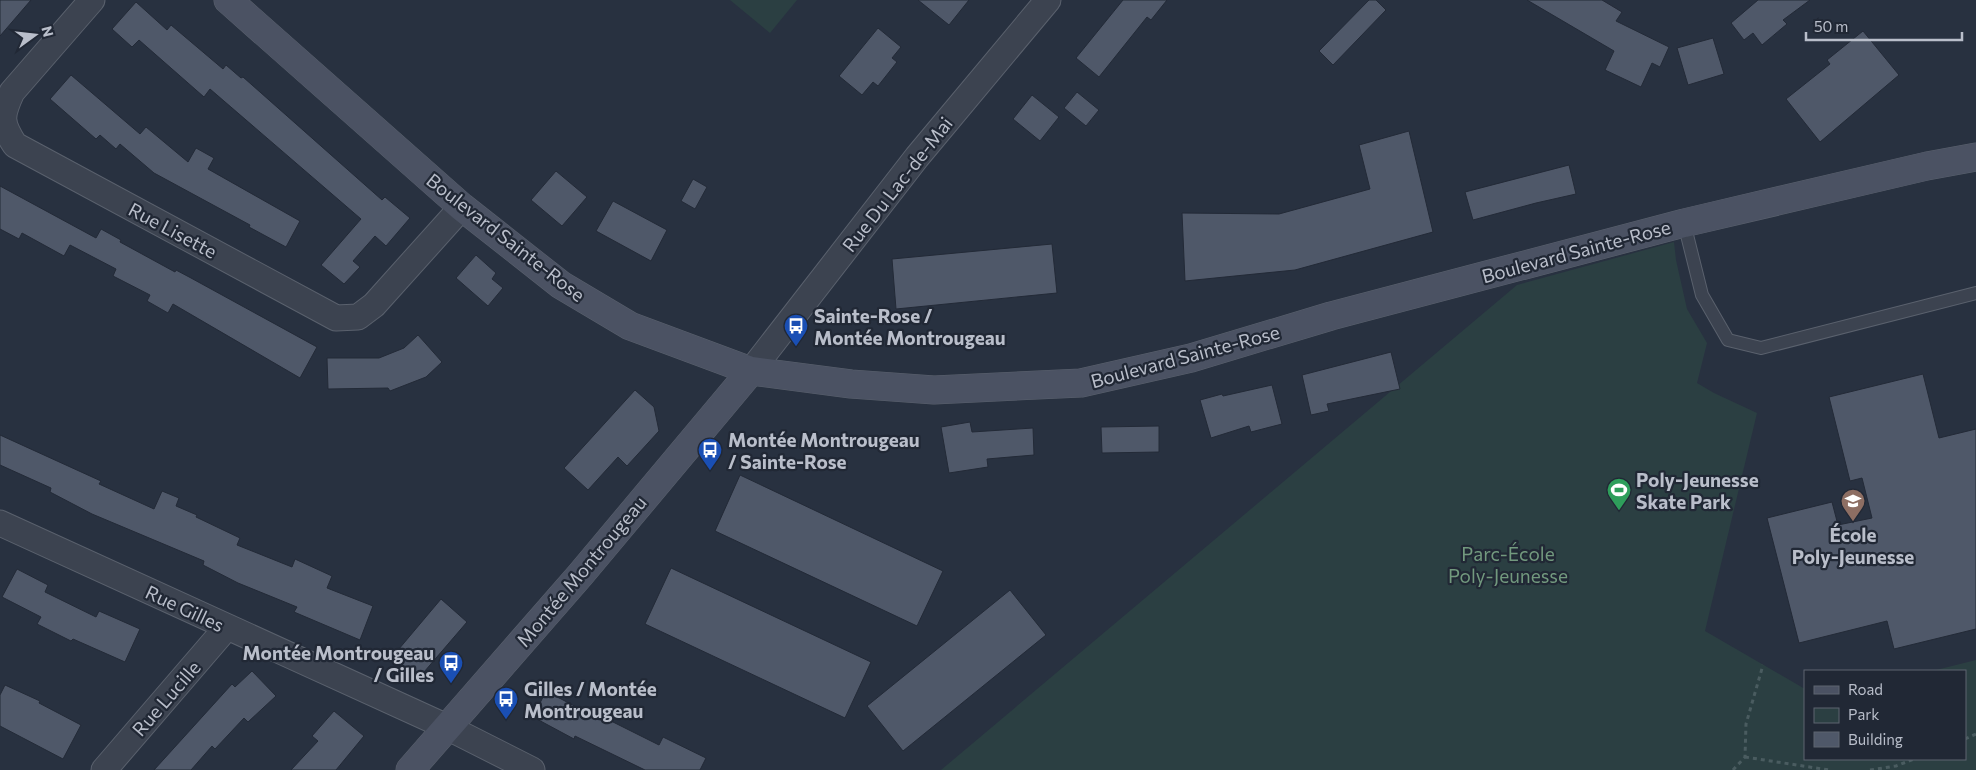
<svg xmlns="http://www.w3.org/2000/svg" width="1976" height="770" viewBox="0 0 1976 770" font-family="Commissioner,sans-serif">
<rect width="100%" height="100%" fill="#283140"/>
<!-- green -->
<path fill="#2b3f42" d="M 730,0 L 797,0 L 770,33 Z
M 1674,242 L 1676,260 L 1687,309 L 1707,343 L 1697,383 L 1714,393 L 1757,413 L 1705,631 L 1805,689 L 1805,759 L 1965,759 L 1965,671 L 1932,671 L 1976,660 L 1976,770 L 941,770 L 1517,285 Z"/>
<!-- building -->
<path fill="#4f5869" stroke="#232a37" d="M 0,0 L 31,0 L 0,36 Z
M 918,0 L 969,0 L 949,25 Z
M 1123,0 L 1167,0 L 1151,20 L 1147,17 L 1099,77 L 1076,58 Z
M 1369,0 L 1376,0 L 1386,10 L 1333,65 L 1319,51 Z
M 1527,0 L 1602,0 L 1622,12 L 1616,21 L 1669,47 L 1660,67 L 1652,63 L 1641,87 L 1605,70 L 1614,51 Z
M 1758,0 L 1810,0 L 1783,20 L 1787,24 L 1762,45 L 1753,33 L 1744,40 L 1731,23 Z
M 136,2 L 167,30 L 171,25 L 223,69 L 226,65 L 241,78 L 243,77 L 382,200 L 385,197 L 410,218 L 386,246 L 375,236 L 353,261 L 360,267 L 344,284 L 321,265 L 361,219 L 210,89 L 204,97 L 139,40 L 132,47 L 112,29 Z
M 878,28 L 901,47 L 892,58 L 897,62 L 878,86 L 873,82 L 862,95 L 839,76 Z
M 1863,31 L 1899,75 L 1820,142 L 1786,99 L 1830,64 L 1827,60 Z
M 1713,38 L 1724,74 L 1688,85 L 1677,48 Z
M 71,75 L 140,134 L 146,127 L 188,162 L 196,148 L 214,158 L 208,169 L 300,221 L 286,247 L 249,227 L 250,225 L 154,173 L 120,144 L 116,149 L 100,135 L 96,139 L 50,99 Z
M 1077,92 L 1099,110 L 1086,126 L 1064,108 Z
M 1032,95 L 1059,117 L 1040,141 L 1013,119 Z
M 1409,131 L 1433,232 L 1295,270 L 1185,281 L 1182,213 L 1279,214 L 1370,189 L 1359,145 Z
M 1569,165 L 1576,194 L 1536,203 L 1473,220 L 1465,192 Z
M 556,171 L 587,197 L 562,226 L 531,200 Z
M 693,179 L 707,187 L 695,209 L 681,201 Z
M 0,186 L 96,238 L 101,229 L 121,240 L 120,242 L 175,272 L 176,270 L 191,278 L 317,347 L 300,378 L 173,304 L 168,313 L 147,301 L 150,295 L 113,276 L 116,269 L 70,245 L 64,256 L 22,233 L 19,239 L 0,229 Z
M 613,201 L 667,230 L 651,261 L 596,231 Z
M 1052,244 L 1057,293 L 896,309 L 892,259 Z
M 476,255 L 496,273 L 492,279 L 503,288 L 488,306 L 456,278 Z
M 418,335 L 442,362 L 426,377 L 390,391 L 388,388 L 328,389 L 327,358 L 379,358 L 404,348 Z
M 1391,352 L 1400,389 L 1327,404 L 1329,411 L 1311,415 L 1302,375 Z
M 1923,374 L 1939,438 L 1976,429 L 1976,629 L 1894,649 L 1887,621 L 1799,643 L 1767,518 L 1832,502 L 1838,525 L 1872,518 L 1862,478 L 1850,481 L 1829,397 Z
M 1272,385 L 1282,424 L 1251,432 L 1249,426 L 1211,438 L 1200,400 L 1222,394 L 1223,396 Z
M 635,390 L 654,407 L 659,431 L 627,466 L 618,457 L 588,490 L 564,468 Z
M 970,422 L 972,432 L 1033,428 L 1034,455 L 987,459 L 988,467 L 949,473 L 941,427 Z
M 1159,426 L 1159,452 L 1102,453 L 1101,427 Z
M 0,435 L 101,481 L 99,484 L 154,509 L 162,491 L 179,498 L 176,506 L 197,515 L 196,517 L 240,538 L 237,545 L 292,567 L 295,559 L 332,576 L 327,588 L 373,606 L 360,640 L 294,612 L 297,607 L 238,583 L 203,565 L 204,561 L 92,514 L 50,492 L 51,488 L 0,465 Z
M 740,475 L 943,571 L 917,626 L 715,531 Z
M 671,568 L 871,662 L 845,718 L 645,624 Z
M 17,569 L 48,585 L 45,592 L 96,617 L 99,611 L 140,629 L 125,662 L 73,639 L 71,641 L 37,624 L 41,617 L 2,597 Z
M 1010,590 L 1046,635 L 903,751 L 867,706 Z
M 441,599 L 467,622 L 418,679 L 393,656 Z
M 252,671 L 276,696 L 248,722 L 244,718 L 215,749 L 212,746 L 191,770 L 154,770 L 232,684 L 235,687 Z
M 5,685 L 40,701 L 39,703 L 81,725 L 63,759 L 0,726 L 0,695 Z
M 546,691 L 601,720 L 603,717 L 659,745 L 663,737 L 706,758 L 700,770 L 645,770 L 575,736 L 574,739 L 533,717 Z
M 334,711 L 364,736 L 336,770 L 291,770 L 318,741 L 312,736 Z"/>
<g fill="none" stroke-linecap="round" stroke-linejoin="round">
<defs>
<path id="lane" d="M 1684,223 L 1702,295 L 1728,340 L 1761,348 L 1976,293"/>
<path id="street" d="M 92,0 L 12,92 C 1,116 0,122 15,145 L 336,318 L 358,317 L 374,305 L 462,207
M 751,371 L 917,157 L 1048,0
M 0,523 L 447,727 L 532,770
M 104,770 L 227,627"/>
<path id="secondary" d="M 228,0 L 462,207 L 561,285 L 630,326 L 751,371 L 851,384 L 934,390 L 1081,383 L 1191,358 L 1331,316 L 1684,223 L 1927,166 L 1976,157
M 410,770 L 581,574 L 751,371"/>
</defs>
<!-- lane casing -->
<use href="#lane" stroke="#5a616d" stroke-width="14"/>
<!-- street casing -->
<use href="#street" stroke="#5a616d" stroke-width="27"/>
<!-- secondary casing -->
<use href="#secondary" stroke="#5a616d" stroke-width="29"/>
<!-- path -->
<path stroke="#4a5c60" stroke-width="3" stroke-dasharray="4 4" stroke-linecap="butt" d="M 1965,739 L 1976,734
M 1745,757 L 1829,770
M 1733,770 L 1745,757 L 1746,724 L 1763,665
M 1870,770 L 1896,766 L 1914,759"/>
<!-- lane -->
<use href="#lane" stroke="#3c4350" stroke-width="12"/>
<!-- street -->
<use href="#street" stroke="#3c4350" stroke-width="25"/>
<!-- secondary -->
<use href="#secondary" stroke="#4b5263" stroke-width="28"/>
</g>
<!-- icons -->
<defs>
<symbol id="bus-pin" viewBox="-11 -11 22 30"><path d="M0 17L-7.5 6A9.5 9.5 0 1 1 7.5 6Z" fill="#1a4fb4" stroke="#212835"/><path d="M-5-6H5V4H4V6H2V4H-2V6H-4V4H-5ZM-3.5-4V0h7V-4ZM-3.5 1.2v1.5H-2V1.2ZM2 1.2v1.5H3.5V1.2Z" fill="#fff"/></symbol>
<symbol id="stadium-pin" viewBox="-11 -11 22 30"><path d="M0 17L-7.5 6A9.5 9.5 0 1 1 7.5 6Z" fill="#2e9e5b" stroke="#212835"/><path d="M0-5a6.5 5 0 1 0 0 10a6.5 5 0 1 0 0-10ZM-3.5-1.8h7v3.6h-7Z" fill="#fff"/></symbol>
<symbol id="school-pin" viewBox="-11 -11 22 30"><path d="M0 17L-7.5 6A9.5 9.5 0 1 1 7.5 6Z" fill="#8d6e63" stroke="#212835"/><path d="M0-5L7-2L0 1L-7-2ZM-4 1L0 2.5L4 1V4Q0 6-4 4Z" fill="#fff"/></symbol>
</defs>
<g fill-rule="evenodd">
<use href="#bus-pin" x="782" y="312" width="28" height="38"/>
<use href="#bus-pin" x="696" y="436" width="28" height="38"/>
<use href="#stadium-pin" x="1605" y="476" width="28" height="38"/>
<use href="#school-pin" x="1839" y="487" width="28" height="38"/>
<use href="#bus-pin" x="437" y="649" width="28" height="38"/>
<use href="#bus-pin" x="492" y="685" width="28" height="38"/>
</g>
<g text-anchor="middle" dominant-baseline="central" stroke-width="4.5" stroke-linejoin="round" paint-order="stroke">
<!-- street labels -->
<g font-size="19" fill="#b9beca" stroke="#212835">
<text transform="translate(897 184) rotate(-52)">Rue Du Lac-de-Mai</text>
<text transform="translate(173 230) rotate(28)">Rue Lisette</text>
<text transform="translate(506 237) rotate(38)">Boulevard Sainte-Rose</text>
<text transform="translate(1576 251) rotate(-15)">Boulevard Sainte-Rose</text>
<text transform="translate(1185 356) rotate(-15)">Boulevard Sainte-Rose</text>
<text transform="translate(581 571) rotate(-50)">Montée Montrougeau</text>
<text transform="translate(185 608) rotate(25)">Rue Gilles</text>
<text transform="translate(166 698) rotate(-49)">Rue Lucille</text>
</g>
<!-- poi labels -->
<g font-size="19" font-weight="bold" fill="#b9beca" stroke="#212835" text-anchor="start">
<text x="814" y="315">Sainte-Rose /<tspan x="814" dy="22">Montée Montrougeau</tspan></text>
<text x="728" y="439">Montée Montrougeau<tspan x="728" dy="22">/ Sainte-Rose</tspan></text>
<text x="1636" y="479">Poly-Jeunesse<tspan x="1636" dy="22">Skate Park</tspan></text>
<text x="1853" y="534" text-anchor="middle">École<tspan x="1853" dy="22">Poly-Jeunesse</tspan></text>
<text x="434" y="652" text-anchor="end">Montée Montrougeau<tspan x="434" dy="22">/ Gilles</tspan></text>
<text x="524" y="688">Gilles / Montée<tspan x="524" dy="22">Montrougeau</tspan></text>
</g>
<!-- park labels -->
<g font-size="19" fill="#72997e" stroke="#212835">
<text x="1508" y="553">Parc-École<tspan x="1508" dy="22">Poly-Jeunesse</tspan></text>
</g>
</g>
<!-- legend -->
<rect x="1804" y="670" width="162" height="90" fill="#212835" stroke="#5e6471"/>
<rect x="1814" y="686" width="25" height="8" fill="#4b5263" stroke="#5e6471"/>
<text x="1848" y="695" font-size="15" fill="#b9beca">Road</text>
<rect x="1814" y="708" width="25" height="15" fill="#2b3f42" stroke="#5e6471"/>
<text x="1848" y="720" font-size="15" fill="#b9beca">Park</text>
<rect x="1814" y="732" width="25" height="15" fill="#4f5869" stroke="#5e6471"/>
<text x="1848" y="745" font-size="15" fill="#b9beca">Building</text>
<!-- north arrow -->
<g transform="translate(35 35) rotate(75)" stroke="#212835" stroke-width="4" paint-order="stroke">
<path d="M0-4L9 19L0 12L-9 19Z" fill="#b9beca"/>
<text y="-8" font-size="14" font-weight="bold" text-anchor="middle" fill="#b9beca">N</text>
</g>
<!-- scale -->
<path d="M1806 32v8h156v-8" fill="none" stroke="#b9beca" stroke-width="2.5"/>
<text x="1814" y="32" font-size="15" fill="#b9beca" stroke="#212835" stroke-width="4" paint-order="stroke">50 m</text>
</svg>
